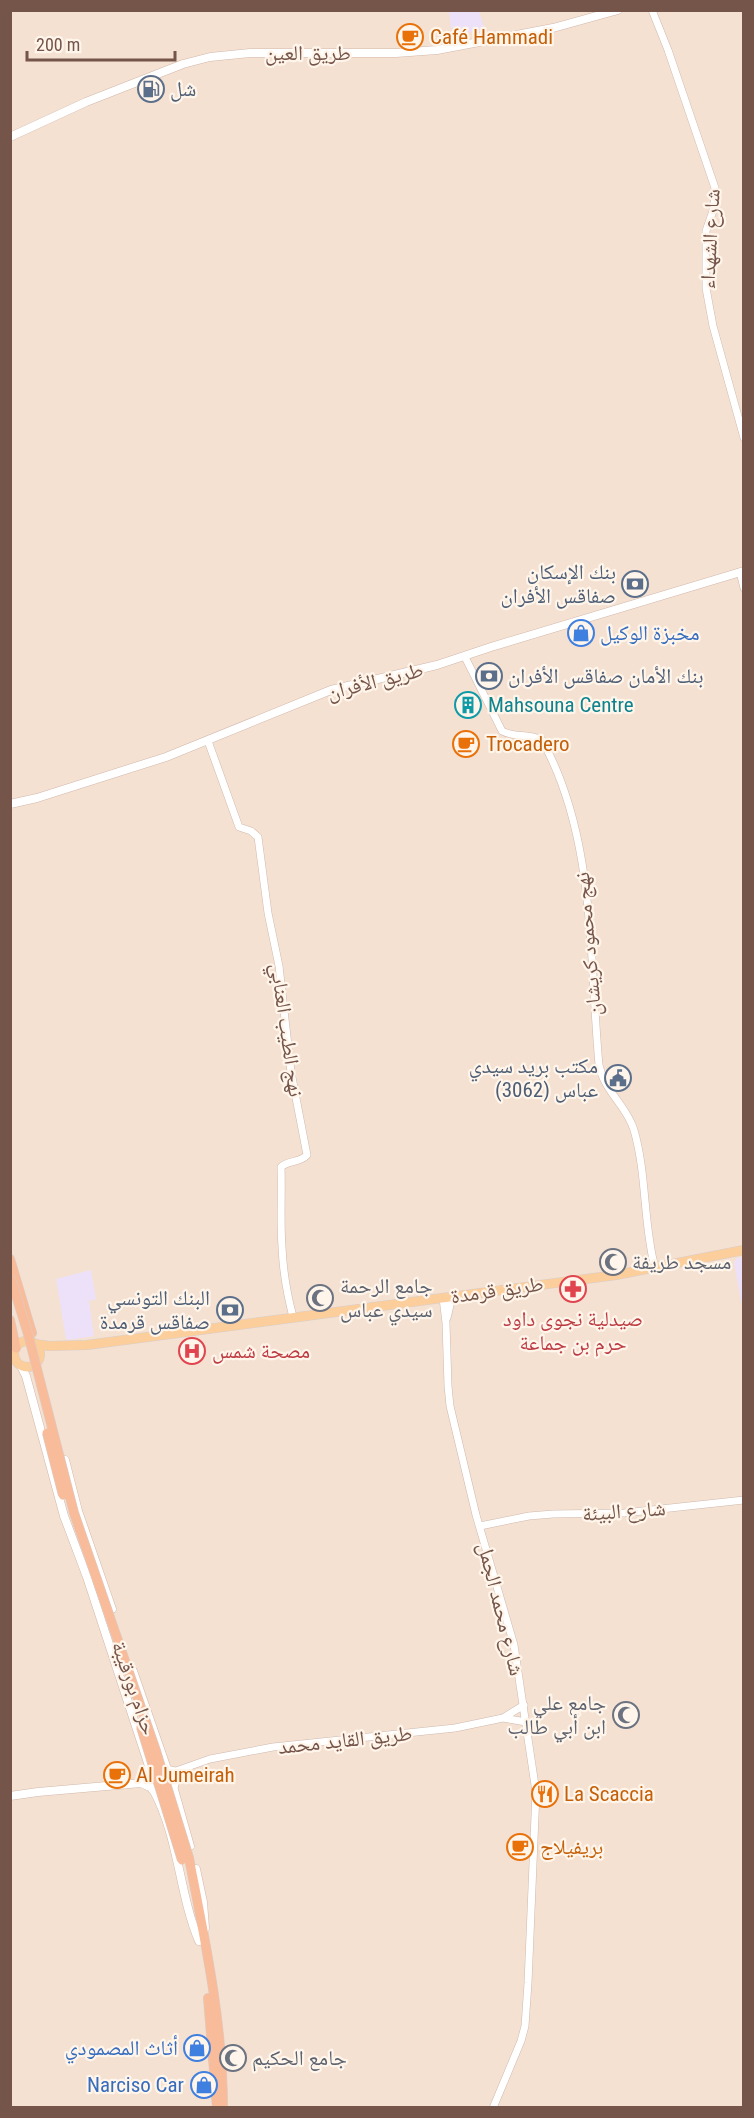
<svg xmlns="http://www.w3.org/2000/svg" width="754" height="2118" viewBox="0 0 754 2118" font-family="'Roboto Condensed','Noto Naskh Arabic',sans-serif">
<rect width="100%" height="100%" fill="#fcf0e4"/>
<!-- residential -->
<path fill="#f4e1d2" d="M 11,11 L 743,11 L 743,2107 L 11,2107 Z"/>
<!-- education -->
<path fill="#ede1f9" d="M 459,10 L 479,11 L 485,31 L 462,33 L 460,27 L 451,28 L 449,12 Z
M 743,1257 L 744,1257 L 743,1311 L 734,1263 L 737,1258 Z
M 91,1270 L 96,1299 L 89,1301 L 94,1336 L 69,1340 L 66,1339 L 56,1279 Z"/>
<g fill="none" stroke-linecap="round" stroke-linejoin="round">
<defs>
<path id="tertiary" d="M 652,10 L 668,50 L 715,188 L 714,208 L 706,231 L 706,288 L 713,326 L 744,438
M 740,572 L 744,588
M 465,657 L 502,731 C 515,738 529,733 542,740 C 596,838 589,957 599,1065 C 604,1091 627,1106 634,1130 C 647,1175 643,1223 655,1268
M 208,741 L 239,827 L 251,831 L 258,837 L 268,913 L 279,966 L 291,1072 L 307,1155 C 300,1163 288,1160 281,1167 C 282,1193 280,1220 282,1247 C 283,1271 287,1294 293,1317
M 443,1298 L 446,1323 L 448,1386 L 450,1406 L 476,1515 L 514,1645 L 536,1792 L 528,1983 L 525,2026 L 521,2041 L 493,2108
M 447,1318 L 452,1297
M 480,1526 L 529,1516 L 553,1514 L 624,1513 L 744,1500
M 503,1718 L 524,1705
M 169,1770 L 176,1771 L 210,1759 L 273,1747 L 455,1728 L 503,1718 L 526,1722
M 174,1782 L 187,1769"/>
<path id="secondary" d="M 10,137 L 86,102 L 183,64 L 210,57 L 250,53 L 396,53 L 437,50 L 553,28 L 618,10
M 10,804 L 37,798 L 166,757 L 331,690 L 437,665 L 491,647 L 744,571
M 21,1366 L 26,1376 L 64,1516 L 87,1577 L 149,1766 L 150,1776
M 65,1460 L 78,1511 L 112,1609
M 133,1671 L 167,1769
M149 1781a13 13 0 1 1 26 0a13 13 0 1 1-26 0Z
M 173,1786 L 190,1846
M 154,1791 C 179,1838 179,1894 199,1941
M 10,1796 L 38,1792 L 141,1783 L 150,1787
M 196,1869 L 203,1902 L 205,1928"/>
<path id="primary" d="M14 1354a13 13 0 1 1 26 0a13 13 0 1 1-26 0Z
M 35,1344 L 49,1346 L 87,1345 L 616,1275 L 744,1250"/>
<path id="trunk" d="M 10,1259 L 32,1333
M 10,1320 L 16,1348
M 189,1858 C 205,1940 223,2024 223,2108
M 208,1998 L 217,2108"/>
</defs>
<!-- tertiary casing -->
<use href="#tertiary" stroke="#d0b9ad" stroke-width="8"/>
<!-- secondary casing -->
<use href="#secondary" stroke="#d3b8aa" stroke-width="9"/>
<!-- primary casing -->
<use href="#primary" stroke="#d8cfcc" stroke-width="10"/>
<!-- trunk casing -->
<use href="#trunk" stroke="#d8cfcc" stroke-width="10"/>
<!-- tertiary -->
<use href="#tertiary" stroke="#fff" stroke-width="7"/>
<!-- secondary -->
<use href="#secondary" stroke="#fff" stroke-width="8"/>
<!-- primary -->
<use href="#primary" stroke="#fbce9c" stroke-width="9"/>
<!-- trunk -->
<use href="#trunk" stroke="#f9bc9b" stroke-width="9"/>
<defs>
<path id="trunk-bridge" d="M 10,1276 L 28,1334 L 74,1513 L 156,1751 L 189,1858
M 47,1433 L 63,1495
M 141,1727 L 182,1860"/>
</defs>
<!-- trunk-bridge casing -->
<use href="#trunk-bridge" stroke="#d8cfcc" stroke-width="10" stroke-linecap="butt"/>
<!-- trunk-bridge -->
<use href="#trunk-bridge" stroke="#f9bc9b" stroke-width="9"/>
</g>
<!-- icons -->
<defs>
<symbol id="cafe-ring" viewBox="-11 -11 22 22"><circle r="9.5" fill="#fff5ea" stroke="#e8710a" stroke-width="1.5"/><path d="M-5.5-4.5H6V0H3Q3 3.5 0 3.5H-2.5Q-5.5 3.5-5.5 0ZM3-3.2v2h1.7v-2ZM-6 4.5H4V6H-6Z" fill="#e8710a"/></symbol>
<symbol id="fuel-ring" viewBox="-11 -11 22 22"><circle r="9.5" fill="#fff5ea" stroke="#5c6f8a" stroke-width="1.5"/><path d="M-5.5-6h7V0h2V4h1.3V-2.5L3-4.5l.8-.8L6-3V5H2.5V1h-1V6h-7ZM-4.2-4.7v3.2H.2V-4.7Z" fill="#5c6f8a"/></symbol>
<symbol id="bank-ring" viewBox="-11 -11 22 22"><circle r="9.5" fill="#fff5ea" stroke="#5c6f8a" stroke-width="1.5"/><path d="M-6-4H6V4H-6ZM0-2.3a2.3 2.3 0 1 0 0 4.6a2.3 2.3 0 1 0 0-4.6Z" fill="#5c6f8a"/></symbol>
<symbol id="shop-ring" viewBox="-11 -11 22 22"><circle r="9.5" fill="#fff5ea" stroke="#3f7fe0" stroke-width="1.5"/><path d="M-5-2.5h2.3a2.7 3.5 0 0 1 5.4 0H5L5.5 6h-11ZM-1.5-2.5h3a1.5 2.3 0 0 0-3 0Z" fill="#3f7fe0"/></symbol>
<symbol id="building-ring" viewBox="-11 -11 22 22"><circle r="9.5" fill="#fff5ea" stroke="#0f9aa8" stroke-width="1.5"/><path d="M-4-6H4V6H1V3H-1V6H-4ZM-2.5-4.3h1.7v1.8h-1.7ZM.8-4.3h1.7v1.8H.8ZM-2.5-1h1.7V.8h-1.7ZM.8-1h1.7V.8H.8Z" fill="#0f9aa8"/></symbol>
<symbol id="civic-ring" viewBox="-11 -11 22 22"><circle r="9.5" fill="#fff5ea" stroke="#5c6f8a" stroke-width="1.5"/><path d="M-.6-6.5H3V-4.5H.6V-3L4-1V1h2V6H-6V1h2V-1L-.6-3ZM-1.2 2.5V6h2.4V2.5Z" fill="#5c6f8a"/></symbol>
<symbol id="mosque-ring" viewBox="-11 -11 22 22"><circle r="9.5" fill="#fff5ea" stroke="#6b7280" stroke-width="1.5"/><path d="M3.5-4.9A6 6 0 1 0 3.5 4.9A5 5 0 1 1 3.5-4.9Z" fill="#6b7280"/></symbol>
<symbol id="pharmacy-ring" viewBox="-11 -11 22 22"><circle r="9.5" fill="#fff5ea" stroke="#e0444e" stroke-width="1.5"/><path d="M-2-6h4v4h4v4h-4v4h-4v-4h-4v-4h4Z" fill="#e0444e"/></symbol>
<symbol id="hospital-ring" viewBox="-11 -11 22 22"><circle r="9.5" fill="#fff5ea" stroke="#e0444e" stroke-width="1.5"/><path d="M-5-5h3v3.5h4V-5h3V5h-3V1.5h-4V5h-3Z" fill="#e0444e"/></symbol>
<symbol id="restaurant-ring" viewBox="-11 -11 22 22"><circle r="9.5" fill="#fff5ea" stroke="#e8710a" stroke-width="1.5"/><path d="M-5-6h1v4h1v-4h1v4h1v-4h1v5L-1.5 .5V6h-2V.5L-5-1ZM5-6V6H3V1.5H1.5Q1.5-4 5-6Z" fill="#e8710a"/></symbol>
</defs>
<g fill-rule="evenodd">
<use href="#cafe-ring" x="395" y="22" width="30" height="30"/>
<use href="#fuel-ring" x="136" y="74" width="30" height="30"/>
<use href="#bank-ring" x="620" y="569" width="30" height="30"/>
<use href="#shop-ring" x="566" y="618" width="30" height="30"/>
<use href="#bank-ring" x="474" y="661" width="30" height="30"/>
<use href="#building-ring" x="453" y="690" width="30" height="30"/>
<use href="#cafe-ring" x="451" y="729" width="30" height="30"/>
<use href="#civic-ring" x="603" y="1063" width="30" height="30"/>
<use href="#mosque-ring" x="598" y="1247" width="30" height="30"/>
<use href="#pharmacy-ring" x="558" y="1274" width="30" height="30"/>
<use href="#mosque-ring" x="305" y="1283" width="30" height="30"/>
<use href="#bank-ring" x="215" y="1295" width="30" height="30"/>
<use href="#hospital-ring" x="177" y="1336" width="30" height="30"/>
<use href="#mosque-ring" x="611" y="1700" width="30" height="30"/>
<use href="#cafe-ring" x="102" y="1760" width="30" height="30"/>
<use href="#restaurant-ring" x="530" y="1779" width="30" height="30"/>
<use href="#cafe-ring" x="505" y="1832" width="30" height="30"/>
<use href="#shop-ring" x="182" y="2033" width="30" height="30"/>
<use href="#mosque-ring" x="218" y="2043" width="30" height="30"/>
<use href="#shop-ring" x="189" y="2070" width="30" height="30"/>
</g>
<g text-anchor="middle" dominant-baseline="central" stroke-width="4.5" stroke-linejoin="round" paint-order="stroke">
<!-- food labels -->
<g font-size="21" fill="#c56008" stroke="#fff5ea" text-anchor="start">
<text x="430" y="37">Café Hammadi</text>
<text x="486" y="744">Trocadero</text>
<text x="136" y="1775">Al Jumeirah</text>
<text x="564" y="1794">La Scaccia</text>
<text x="540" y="1847">بريفيلاج</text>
</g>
<!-- street labels -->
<g font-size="21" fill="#755449" stroke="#fff5ea">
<text x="308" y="53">طريق العين</text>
<text transform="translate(710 239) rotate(-87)">شارع الشهداء</text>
<text transform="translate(375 681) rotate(-14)">طريق الأفران</text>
<text transform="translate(588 944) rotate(-95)">نهج محمود كريشان</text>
<text transform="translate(287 1030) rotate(82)">نهج الطيب العنابي</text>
<text transform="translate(497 1290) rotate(-8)">طريق قرمدة</text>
<text transform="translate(624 1511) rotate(-4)">شارع البيئة</text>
<text transform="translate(501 1609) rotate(76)">شارع محمد الجمل</text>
<text transform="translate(134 1688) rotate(71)">حزام بورقيبة</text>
<text transform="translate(345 1740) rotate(-6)">طريق القايد محمد</text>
</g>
<!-- service labels -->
<g font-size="21" fill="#4e5e75" stroke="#fff5ea" text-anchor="end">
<text x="170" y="89" text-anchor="start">شل</text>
<text x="616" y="572">بنك الإسكان<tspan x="616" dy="24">صفاقس الأفران</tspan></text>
<text x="508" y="676" text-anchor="start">بنك الأمان صفاقس الأفران</text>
<text x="598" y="1066">مكتب بريد سيدي<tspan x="598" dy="24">عباس (3062)</tspan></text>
<text x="210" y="1298">البنك التونسي<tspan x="210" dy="24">صفاقس قرمدة</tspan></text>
</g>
<!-- shop labels -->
<g font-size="21" fill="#366cbe" stroke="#fff5ea" text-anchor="end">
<text x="600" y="633" text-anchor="start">مخبزة الوكيل</text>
<text x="178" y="2048">أثاث المصمودي</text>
<text x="184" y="2085">Narciso Car</text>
</g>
<!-- culture labels -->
<g font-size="21" fill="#0d838f" stroke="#fff5ea" text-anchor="start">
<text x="488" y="705">Mahsouna Centre</text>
</g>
<!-- worship labels -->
<g font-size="21" fill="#5b616d" stroke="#fff5ea" text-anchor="start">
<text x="632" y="1262">مسجد طريفة</text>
<text x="340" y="1286">جامع الرحمة<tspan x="340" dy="24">سيدي عباس</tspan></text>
<text x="606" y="1703" text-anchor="end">جامع علي<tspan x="606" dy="24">ابن أبي طالب</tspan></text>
<text x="252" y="2058">جامع الحكيم</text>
</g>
<!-- health labels -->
<g font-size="21" fill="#be3a42" stroke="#fff5ea">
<text x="573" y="1319">صيدلية نجوى داود<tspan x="573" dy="24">حرم بن جماعة</tspan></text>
<text x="212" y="1351" text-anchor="start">مصحة شمس</text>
</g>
</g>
<!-- border -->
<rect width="754" height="2118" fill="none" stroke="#755449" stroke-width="24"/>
<!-- scale -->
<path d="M27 51v9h148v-9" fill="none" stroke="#755449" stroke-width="3"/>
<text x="36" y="51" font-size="18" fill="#755449" stroke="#fff5ea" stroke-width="4.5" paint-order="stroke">200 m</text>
</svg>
